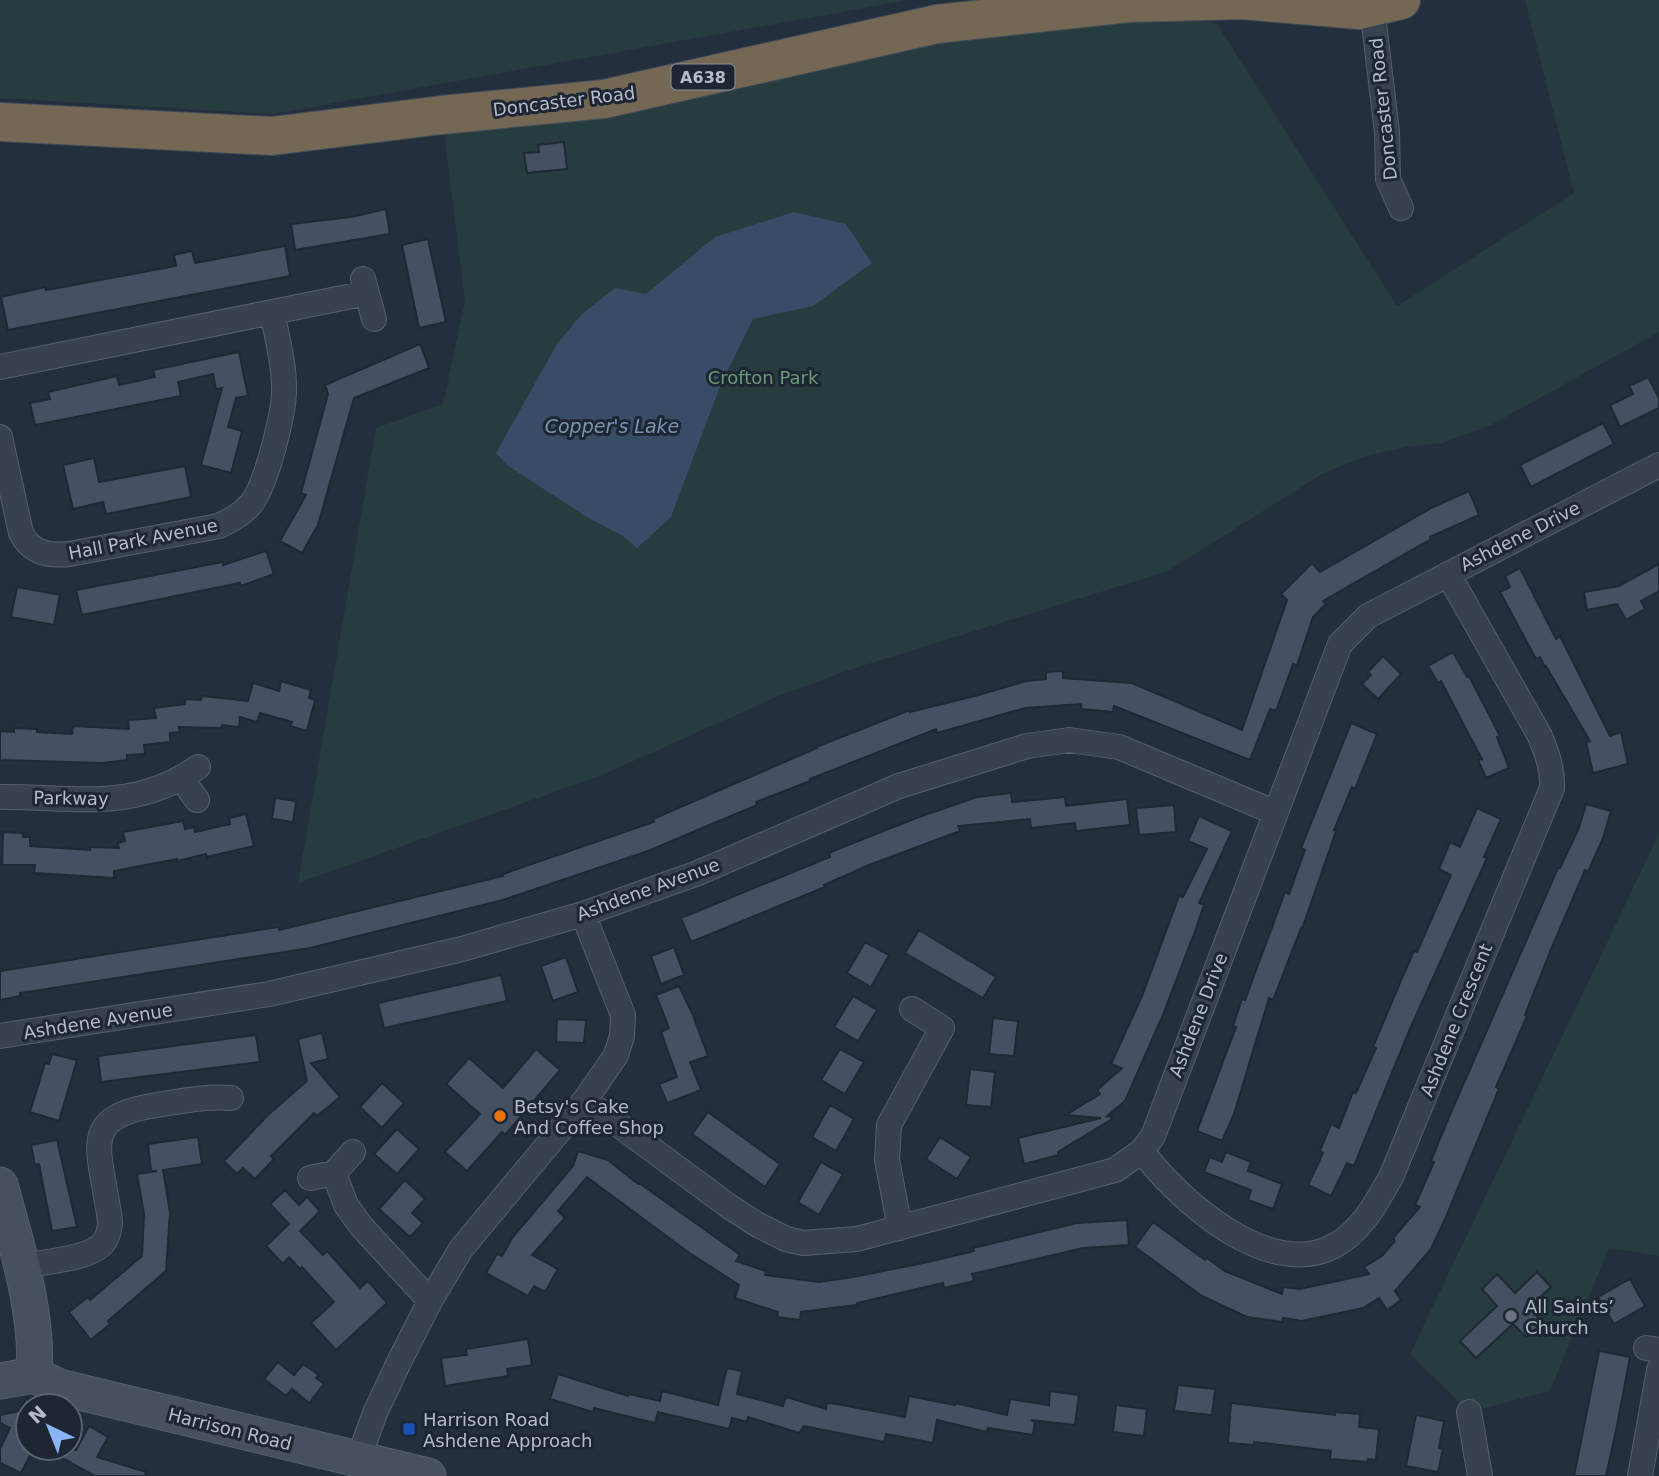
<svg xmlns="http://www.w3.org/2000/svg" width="1659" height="1476" viewBox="0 0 1659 1476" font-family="'DejaVu Sans',sans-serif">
<rect width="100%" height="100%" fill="#242f3e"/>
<!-- green -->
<path fill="#263c3f" d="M 0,0 L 909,0 L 272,114 L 0,98 Z
M 1525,0 L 1659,0 L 1659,332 L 1491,425 L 1442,443 L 1407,447 L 1366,456 L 1322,474 L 1168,571 L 849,670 L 776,697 L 602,775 L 298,883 L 376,428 L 443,404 L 465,301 L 442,115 L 1129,3 L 1217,24 L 1397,306 L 1574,193 Z
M 1659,834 L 1659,1256 L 1609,1248 L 1550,1391 L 1469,1412 L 1410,1354 Z"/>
<!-- water -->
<path fill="#394c67" d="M 794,212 L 846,224 L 872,263 L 813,306 L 753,319 L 721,384 L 671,517 L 637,548 L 623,536 L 585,516 L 507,465 L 496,453 L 557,344 L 582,314 L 615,288 L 646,294 L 715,237 Z"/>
<!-- building -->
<path fill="#455162" stroke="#1f2835" stroke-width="2" d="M 564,142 L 567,169 L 527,173 L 524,153 L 539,152 L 538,145 Z
M 386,209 L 390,234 L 295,250 L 291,224 L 351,217 Z
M 428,239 L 446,322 L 419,328 L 402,245 Z
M 285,246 L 290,276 L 8,330 L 1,297 L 45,287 L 46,290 L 176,266 L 174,255 L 192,251 L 195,263 Z
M 420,344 L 429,368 L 354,398 L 318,525 L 302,553 L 280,541 L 306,495 L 301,493 L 328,394 L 325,385 Z
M 239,352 L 248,396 L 236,398 L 228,427 L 242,431 L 231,473 L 201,465 L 222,388 L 216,389 L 213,374 L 178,382 L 181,396 L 35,425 L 30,403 L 50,399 L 48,392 L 117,376 L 119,385 L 155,377 L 153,370 Z
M 1648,377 L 1659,398 L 1659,408 L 1620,427 L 1610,405 L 1633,394 L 1629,386 Z
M 1603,423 L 1614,444 L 1531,487 L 1520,465 Z
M 94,458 L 99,482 L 185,466 L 191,497 L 106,514 L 103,502 L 73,509 L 63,465 Z
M 1469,491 L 1479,515 L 1430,537 L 1431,539 L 1323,601 L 1326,604 L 1313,617 L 1297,665 L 1293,664 L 1276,711 L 1270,709 L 1250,760 L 1114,706 L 1113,712 L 1081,709 L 1081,704 L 1025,708 L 937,733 L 936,729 L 810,779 L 810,781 L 756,802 L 757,805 L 648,851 L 503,900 L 310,948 L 20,993 L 20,996 L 0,1000 L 0,971 L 278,927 L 279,930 L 503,876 L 503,874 L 654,822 L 653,819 L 817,748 L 816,747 L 910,710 L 910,712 L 975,696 L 1026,681 L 1046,679 L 1046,672 L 1063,671 L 1063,678 L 1132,683 L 1242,730 L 1287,600 L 1281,594 L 1312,563 L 1320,572 L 1433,507 Z
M 266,551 L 274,574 L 241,586 L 240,583 L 82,615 L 76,590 L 223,562 L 223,565 Z
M 1659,564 L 1659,591 L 1641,601 L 1645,609 L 1626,620 L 1617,604 L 1587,610 L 1584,592 L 1619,586 Z
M 1520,568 L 1556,639 L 1560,636 L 1610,736 L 1621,732 L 1628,764 L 1593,773 L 1586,742 L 1590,741 L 1546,666 L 1545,667 L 1540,657 L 1536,659 L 1500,592 L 1510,587 L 1505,576 Z
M 17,587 L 60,595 L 54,625 L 11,617 Z
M 1453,652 L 1467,677 L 1469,676 L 1500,736 L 1497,737 L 1509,768 L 1486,778 L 1478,760 L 1482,759 L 1467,731 L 1441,681 L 1438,683 L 1428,666 Z
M 1383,656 L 1401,674 L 1378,699 L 1362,684 L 1371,675 L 1368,672 Z
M 281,681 L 311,690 L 309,698 L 315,700 L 307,731 L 290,726 L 292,722 L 260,713 L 257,722 L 240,717 L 239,727 L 222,725 L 221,728 L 179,727 L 180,732 L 170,733 L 170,742 L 144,745 L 145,754 L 127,755 L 127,760 L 102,763 L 0,760 L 0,731 L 14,732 L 14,728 L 37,729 L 37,732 L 72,734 L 73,726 L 129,729 L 128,720 L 156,718 L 154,708 L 185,704 L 185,699 L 201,700 L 202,696 L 248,701 L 253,683 L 279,691 Z
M 1351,723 L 1377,734 L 1355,789 L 1352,787 L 1334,830 L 1336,831 L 1302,929 L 1301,928 L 1273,1000 L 1269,998 L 1234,1114 L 1222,1141 L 1197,1131 L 1236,1027 L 1233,1026 L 1242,999 L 1245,1000 L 1285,892 L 1289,894 L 1305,850 L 1301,848 Z
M 1011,793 L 1012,802 L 1065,797 L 1066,806 L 1127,799 L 1130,825 L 1076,831 L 1075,823 L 1031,828 L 1030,819 L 958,826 L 960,831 L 869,865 L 824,885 L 825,887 L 691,942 L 681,918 L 830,857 L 829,853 L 843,847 L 919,817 L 977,797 Z
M 275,798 L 296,801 L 293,822 L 272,819 Z
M 1586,804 L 1611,811 L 1603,838 L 1588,872 L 1585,870 L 1552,947 L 1525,1015 L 1527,1016 L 1496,1087 L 1499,1089 L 1446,1217 L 1431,1249 L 1395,1291 L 1401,1300 L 1387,1310 L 1379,1298 L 1363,1308 L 1302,1321 L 1283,1318 L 1282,1322 L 1247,1317 L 1202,1296 L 1135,1247 L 1153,1222 L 1205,1260 L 1207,1258 L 1225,1271 L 1282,1294 L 1283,1287 L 1300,1289 L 1369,1274 L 1364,1267 L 1382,1256 L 1395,1241 L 1393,1238 L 1420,1207 L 1415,1205 L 1434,1162 L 1431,1161 L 1446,1124 L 1558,868 L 1560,868 L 1579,828 Z
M 1174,805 L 1176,832 L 1139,835 L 1136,808 Z
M 1477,808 L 1501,819 L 1484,857 L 1487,858 L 1409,1031 L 1354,1166 L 1347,1163 L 1331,1196 L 1308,1185 L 1323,1153 L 1320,1151 L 1331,1124 L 1339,1128 L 1353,1092 L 1356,1093 L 1376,1048 L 1373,1047 L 1402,978 L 1414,951 L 1417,952 L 1451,875 L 1439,869 L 1450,842 L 1460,847 Z
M 246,814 L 254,846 L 207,857 L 206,854 L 177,861 L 177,859 L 114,871 L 114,878 L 34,873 L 35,865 L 2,865 L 3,832 L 23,833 L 23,837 L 30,837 L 30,846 L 90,850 L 90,847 L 119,848 L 118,843 L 125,841 L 123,832 L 183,821 L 185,829 L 194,827 L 195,832 L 230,824 L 229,818 Z
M 1199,816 L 1232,831 L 1199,903 L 1204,905 L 1194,934 L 1162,1017 L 1125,1101 L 1106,1117 L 1110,1116 L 1112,1119 L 1058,1152 L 1059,1155 L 1024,1164 L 1018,1138 L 1101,1118 L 1066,1115 L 1100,1094 L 1097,1090 L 1122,1068 L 1111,1064 L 1142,996 L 1179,896 L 1183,897 L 1207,849 L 1188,841 Z
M 919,930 L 996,977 L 983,998 L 905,953 Z
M 865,942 L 889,955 L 871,987 L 847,973 Z
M 674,947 L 684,975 L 661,984 L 651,956 Z
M 566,957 L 578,992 L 553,1001 L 541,966 Z
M 501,975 L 507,1001 L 384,1028 L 378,1003 Z
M 679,986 L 693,1015 L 708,1056 L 690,1062 L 701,1090 L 667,1103 L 659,1084 L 677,1077 L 661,1032 L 669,1028 L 656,995 Z
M 853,996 L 877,1010 L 858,1041 L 834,1027 Z
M 993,1018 L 1018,1021 L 1014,1056 L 989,1054 Z
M 557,1019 L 586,1020 L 584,1043 L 556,1042 Z
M 322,1033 L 328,1059 L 311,1063 L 340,1097 L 317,1116 L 314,1113 L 271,1156 L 274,1159 L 255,1179 L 243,1168 L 237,1174 L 224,1161 L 268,1115 L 307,1081 L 298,1039 Z
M 256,1035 L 260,1062 L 101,1082 L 98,1056 Z
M 536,1049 L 560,1070 L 505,1135 L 502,1132 L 467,1171 L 445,1152 L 480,1114 L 446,1084 L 469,1058 L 503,1088 Z
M 840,1049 L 864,1062 L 845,1094 L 821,1080 Z
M 52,1054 L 77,1060 L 59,1121 L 30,1112 L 45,1063 L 49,1064 Z
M 970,1069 L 995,1072 L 991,1107 L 966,1105 Z
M 382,1083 L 404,1103 L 382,1128 L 360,1107 Z
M 830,1105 L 854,1119 L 836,1151 L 812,1137 Z
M 708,1112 L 780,1164 L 765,1187 L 692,1134 Z
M 397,1129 L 419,1149 L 397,1174 L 374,1154 Z
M 198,1137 L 202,1164 L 163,1170 L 170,1212 L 166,1271 L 108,1321 L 110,1324 L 91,1340 L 69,1312 L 88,1297 L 90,1300 L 142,1256 L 144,1214 L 137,1174 L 157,1171 L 151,1171 L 148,1144 Z
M 940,1137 L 971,1157 L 957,1179 L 926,1159 Z
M 57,1140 L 77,1227 L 52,1231 L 39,1164 L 35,1165 L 31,1145 Z
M 578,1151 L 608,1160 L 638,1184 L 639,1183 L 732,1249 L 740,1255 L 736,1261 L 766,1271 L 765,1275 L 819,1282 L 853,1277 L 928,1262 L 974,1251 L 973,1248 L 1077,1223 L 1127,1220 L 1129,1245 L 1083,1248 L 972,1274 L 974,1281 L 944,1288 L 943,1283 L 857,1303 L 857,1305 L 801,1312 L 800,1320 L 777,1317 L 778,1312 L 735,1298 L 739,1285 L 688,1252 L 587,1177 L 558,1211 L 565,1218 L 532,1255 L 558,1269 L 545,1292 L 534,1286 L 528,1296 L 486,1273 L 497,1254 L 502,1256 L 512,1238 L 573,1166 Z
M 1226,1152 L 1251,1162 L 1248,1171 L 1282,1184 L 1273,1209 L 1248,1200 L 1251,1190 L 1204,1172 L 1210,1157 L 1222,1162 Z
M 821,1162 L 843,1174 L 819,1215 L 798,1202 Z
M 405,1180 L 425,1199 L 412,1213 L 423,1223 L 410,1237 L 379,1209 Z
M 285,1190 L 299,1205 L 307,1197 L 320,1211 L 300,1231 L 323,1255 L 327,1251 L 360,1288 L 368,1281 L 387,1303 L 336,1350 L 311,1323 L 334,1302 L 302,1267 L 300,1269 L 289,1257 L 283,1264 L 266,1246 L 289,1224 L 270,1204 Z
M 1537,1272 L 1551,1287 L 1529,1308 L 1543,1323 L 1526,1337 L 1513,1324 L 1476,1358 L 1460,1341 L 1497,1306 L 1482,1289 L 1497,1274 L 1515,1293 Z
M 1630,1279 L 1645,1306 L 1614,1324 L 1598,1297 Z
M 528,1339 L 532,1365 L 507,1369 L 508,1376 L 445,1386 L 441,1358 L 467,1355 L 466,1349 Z
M 1599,1351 L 1630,1357 L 1617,1426 L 1606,1476 L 1574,1476 Z
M 278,1362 L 294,1375 L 303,1364 L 319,1375 L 316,1378 L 324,1384 L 309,1403 L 292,1389 L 286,1396 L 264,1379 Z
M 727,1368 L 742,1371 L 737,1394 L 783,1406 L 786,1397 L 826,1409 L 827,1403 L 837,1404 L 905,1417 L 909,1396 L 955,1405 L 955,1403 L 1007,1415 L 1010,1399 L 1049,1405 L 1050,1391 L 1079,1395 L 1075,1425 L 1031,1420 L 1035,1422 L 1033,1435 L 988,1428 L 987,1432 L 937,1420 L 933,1443 L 886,1434 L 884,1442 L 804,1426 L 799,1433 L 748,1417 L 747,1422 L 732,1418 L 729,1429 L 658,1412 L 655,1423 L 594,1408 L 593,1412 L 550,1399 L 558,1374 L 628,1396 L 629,1394 L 660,1401 L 662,1391 L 718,1405 Z
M 1178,1385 L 1215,1389 L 1212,1415 L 1174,1411 Z
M 28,1396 L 28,1448 L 34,1448 L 21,1473 L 0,1463 L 0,1449 L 10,1428 L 0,1423 L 0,1415 L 19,1411 Z
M 1231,1403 L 1335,1415 L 1335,1412 L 1360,1414 L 1359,1427 L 1379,1429 L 1376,1460 L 1368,1459 L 1367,1462 L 1330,1459 L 1331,1451 L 1254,1442 L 1254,1445 L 1228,1443 Z
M 1116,1405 L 1147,1409 L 1144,1436 L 1113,1432 Z
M 1416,1415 L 1444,1421 L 1439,1448 L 1443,1449 L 1438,1472 L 1406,1466 Z
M 89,1426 L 108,1437 L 97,1457 L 146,1472 L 145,1476 L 95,1476 L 48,1450 L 68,1448 L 76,1450 Z"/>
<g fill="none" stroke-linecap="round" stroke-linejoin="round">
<defs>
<path id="street" d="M 1372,7 L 1387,132 L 1388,179 L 1401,208
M 363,279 L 374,319
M 0,367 L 367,293
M 0,437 L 21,533 C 31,553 48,556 69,554 L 219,526 C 231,520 241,515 250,505 C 266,487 285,411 284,387 C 284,362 277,337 272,312
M 181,778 L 197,800
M 0,797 C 73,796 134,813 198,767
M 0,1036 L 269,994 L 462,949 L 583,914 L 698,873 L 899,786 L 1027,746 L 1069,740 L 1119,747 L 1274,812
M 585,1100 L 730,1207 L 758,1225 L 786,1239 L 803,1243 L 857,1239 L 1115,1170 L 1142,1151 L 1153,1136 L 1340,644 L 1368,616 L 1659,465
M 1142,1151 C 1178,1200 1269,1281 1334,1246 C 1362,1231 1376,1203 1391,1177 L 1552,788 C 1553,769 1547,754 1540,736 L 1448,574
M 353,1152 L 334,1173 L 346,1205 L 361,1226 L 430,1301
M 310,1178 L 334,1173
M 900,1228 L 887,1160 L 889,1125 L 942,1028 L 912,1009
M 22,1266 C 42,1262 91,1259 103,1243 C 113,1230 110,1217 107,1202 C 97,1143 84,1116 157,1105 C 182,1101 206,1096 231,1098
M 1646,1348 L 1659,1350
M 1469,1412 L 1480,1476
M 358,1460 L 375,1413 L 399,1362 L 430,1301 L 461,1249 L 585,1100 L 616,1055 L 622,1036 L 623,1015 L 583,914
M 1640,1476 L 1659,1370"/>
<path id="secondary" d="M 0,1185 C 16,1243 39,1315 34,1375
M 34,1375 L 59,1387 L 428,1476
M 0,1381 L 34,1375"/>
<path id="highway" d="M 0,122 L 272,136 L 442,115 L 604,99 L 937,24 L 1129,3 L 1242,0 L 1359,10 L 1401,0"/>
</defs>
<!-- street casing -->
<use href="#street" stroke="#565f6c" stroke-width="26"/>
<!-- secondary casing -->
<use href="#secondary" stroke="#565f6c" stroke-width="37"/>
<!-- highway casing -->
<use href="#highway" stroke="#434c59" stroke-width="40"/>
<!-- street -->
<use href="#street" stroke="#38414e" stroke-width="24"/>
<!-- secondary -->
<use href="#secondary" stroke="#465061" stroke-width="35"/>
<!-- highway -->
<use href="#highway" stroke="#746855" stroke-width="38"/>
</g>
<!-- markers -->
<circle fill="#e8710a" stroke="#1d2633" stroke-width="2.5" cx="500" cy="1116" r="7"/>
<circle fill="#6b7280" stroke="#1d2633" stroke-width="2.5" cx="1511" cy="1316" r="7"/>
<rect fill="#1a4fb4" stroke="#1d2633" stroke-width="2.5" x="402" y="1422" width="14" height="14" rx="3.5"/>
<g text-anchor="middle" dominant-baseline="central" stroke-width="6" stroke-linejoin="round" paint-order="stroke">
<!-- shield labels -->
<rect fill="#1d2633" stroke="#878f9c" stroke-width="2" x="671.5" y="64.5" width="63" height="25" rx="5"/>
<g font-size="16" font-weight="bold" fill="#b4bcc9">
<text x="703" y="77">A638</text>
</g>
<!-- street labels -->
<g font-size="18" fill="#b4bcc9" stroke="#1d2633">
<text transform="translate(564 101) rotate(-7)">Doncaster Road</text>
<text transform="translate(1383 109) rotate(-96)">Doncaster Road</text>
<text transform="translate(1520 536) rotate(-27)">Ashdene Drive</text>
<text transform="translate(143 539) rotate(-11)">Hall Park Avenue</text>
<text transform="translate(71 798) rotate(1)">Parkway</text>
<text transform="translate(648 889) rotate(-20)">Ashdene Avenue</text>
<text transform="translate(1198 1015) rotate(-69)">Ashdene Drive</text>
<text transform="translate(1456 1020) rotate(-68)">Ashdene Crescent</text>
<text transform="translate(98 1021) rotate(-9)">Ashdene Avenue</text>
<text transform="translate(230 1429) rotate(14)">Harrison Road</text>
</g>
<!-- park labels -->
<g font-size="18" fill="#6b9a76" stroke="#1d2633">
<text x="763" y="377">Crofton Park</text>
</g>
<!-- poi labels -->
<g font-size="18" fill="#b4bcc9" stroke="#1d2633" text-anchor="start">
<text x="514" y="1106">Betsy's Cake<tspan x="514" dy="21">And Coffee Shop</tspan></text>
<text x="1525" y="1306">All Saints’<tspan x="1525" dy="21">Church</tspan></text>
<text x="423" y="1419">Harrison Road<tspan x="423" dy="21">Ashdene Approach</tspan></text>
</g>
<!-- water labels -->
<g font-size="19" font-style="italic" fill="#7c92b1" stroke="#1d2633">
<text x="612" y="426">Copper's Lake</text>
</g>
</g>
<!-- north arrow -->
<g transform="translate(49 1427) rotate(317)"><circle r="33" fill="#1d2633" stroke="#59626f" stroke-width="2"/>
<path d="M0-5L12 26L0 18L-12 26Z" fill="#8ab4f8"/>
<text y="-10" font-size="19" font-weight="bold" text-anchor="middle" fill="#b4bcc9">N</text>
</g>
</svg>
